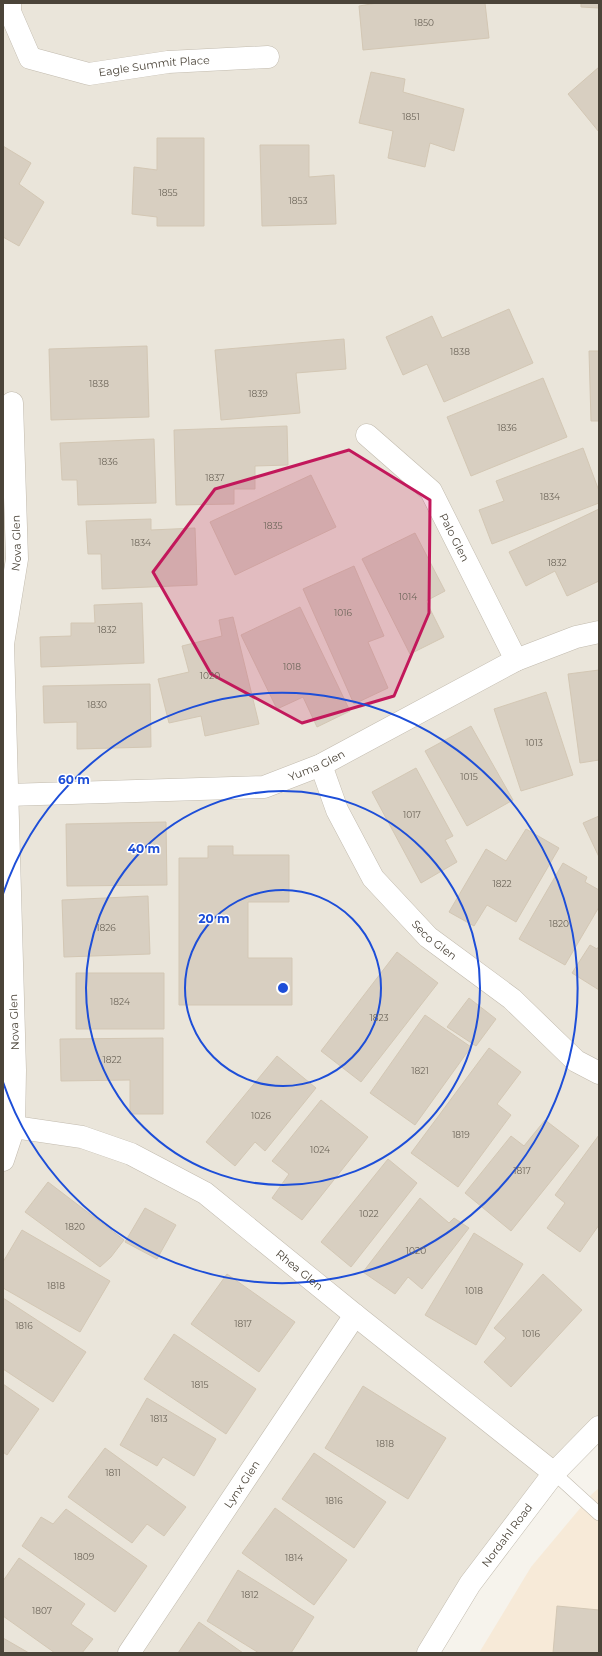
<svg xmlns="http://www.w3.org/2000/svg" width="602" height="1656" viewBox="0 0 602 1656" font-family="Montserrat,sans-serif">
<rect width="100%" height="100%" fill="#f6f3ec"/>
<!-- residential -->
<path fill="#eae5da" d="M 3,3 L 599,3 L 599,1427 L 429,1653 L 3,1653 Z"/>
<!-- commercial -->
<path fill="#f7ead8" d="M 599,1488 L 599,1653 L 479,1653 L 531,1567 L 592,1494 Z"/>
<!-- building -->
<path fill="#d8cfc1" stroke="#d3c7b4" d="M 377,3 L 485,3 L 489,38 L 363,50 L 359,6 Z
M 581,3 L 599,3 L 599,8 L 581,7 Z
M 599,67 L 599,132 L 568,94 Z
M 371,72 L 405,79 L 403,92 L 464,109 L 454,151 L 430,143 L 425,167 L 388,158 L 393,131 L 359,123 Z
M 157,138 L 204,138 L 204,226 L 157,226 L 157,217 L 132,214 L 134,167 L 157,170 Z
M 260,145 L 309,145 L 309,177 L 334,175 L 336,224 L 262,226 Z
M 3,146 L 31,163 L 19,184 L 44,202 L 19,246 L 3,237 Z
M 509,309 L 533,363 L 444,402 L 427,364 L 403,375 L 386,337 L 432,316 L 442,338 Z
M 344,339 L 346,369 L 296,373 L 300,413 L 221,420 L 215,350 Z
M 147,346 L 149,417 L 51,420 L 49,349 Z
M 589,351 L 599,351 L 599,421 L 591,421 Z
M 543,378 L 567,437 L 471,476 L 447,417 Z
M 287,426 L 288,465 L 255,466 L 255,489 L 234,489 L 234,504 L 176,505 L 174,430 Z
M 154,439 L 156,503 L 78,505 L 77,480 L 62,480 L 60,443 Z
M 583,448 L 599,491 L 599,503 L 492,544 L 479,510 L 504,501 L 496,481 Z
M 311,475 L 336,527 L 235,575 L 210,522 Z
M 599,509 L 599,581 L 567,596 L 555,571 L 526,586 L 509,552 Z
M 151,519 L 151,530 L 195,528 L 197,585 L 102,589 L 101,554 L 88,554 L 86,521 Z
M 415,533 L 445,591 L 426,601 L 444,637 L 410,654 L 362,559 Z
M 354,566 L 384,636 L 368,642 L 388,688 L 354,704 L 303,589 Z
M 142,603 L 144,663 L 41,667 L 40,637 L 71,636 L 71,623 L 95,623 L 94,605 Z
M 300,607 L 350,711 L 317,727 L 303,697 L 277,709 L 241,635 Z
M 233,617 L 259,724 L 205,736 L 201,716 L 169,723 L 158,679 L 189,672 L 182,646 L 222,636 L 219,620 Z
M 599,670 L 599,760 L 580,763 L 568,674 Z
M 150,684 L 151,747 L 77,749 L 77,722 L 44,723 L 43,686 Z
M 546,692 L 573,775 L 521,791 L 494,709 Z
M 471,726 L 513,800 L 467,826 L 425,751 Z
M 416,768 L 453,836 L 445,840 L 457,862 L 421,883 L 372,792 Z
M 599,816 L 599,857 L 583,823 Z
M 166,822 L 167,885 L 67,886 L 66,824 Z
M 526,829 L 559,848 L 516,922 L 487,905 L 474,926 L 449,912 L 486,849 L 506,861 Z
M 208,846 L 233,846 L 233,855 L 289,855 L 289,902 L 248,902 L 248,958 L 292,958 L 292,1005 L 179,1005 L 179,858 L 208,858 Z
M 563,863 L 587,877 L 585,882 L 599,890 L 599,907 L 565,965 L 519,939 Z
M 148,896 L 150,954 L 64,957 L 62,900 Z
M 590,945 L 597,949 L 599,946 L 599,990 L 572,973 Z
M 397,952 L 438,983 L 361,1082 L 321,1051 Z
M 76,973 L 164,973 L 164,1029 L 76,1029 Z
M 469,998 L 496,1019 L 476,1046 L 447,1027 Z
M 425,1015 L 471,1047 L 415,1125 L 370,1093 Z
M 163,1038 L 163,1114 L 130,1114 L 130,1080 L 61,1081 L 60,1039 Z
M 489,1048 L 521,1072 L 497,1104 L 511,1115 L 458,1187 L 411,1153 Z
M 277,1056 L 316,1088 L 265,1151 L 255,1142 L 235,1166 L 206,1142 Z
M 321,1100 L 368,1137 L 302,1220 L 272,1198 L 289,1174 L 272,1161 Z
M 545,1120 L 579,1146 L 511,1231 L 465,1193 L 511,1136 L 524,1146 Z
M 599,1135 L 599,1225 L 580,1252 L 547,1228 L 565,1203 L 555,1195 Z
M 388,1159 L 417,1183 L 351,1267 L 321,1242 Z
M 48,1182 L 124,1240 L 111,1257 L 100,1267 L 25,1212 Z
M 420,1198 L 449,1223 L 454,1218 L 469,1228 L 422,1289 L 408,1277 L 395,1294 L 363,1272 Z
M 145,1208 L 176,1225 L 157,1259 L 125,1242 Z
M 22,1230 L 110,1281 L 80,1332 L 3,1288 L 3,1262 Z
M 474,1233 L 523,1264 L 476,1345 L 425,1315 Z
M 227,1274 L 295,1322 L 259,1372 L 191,1324 Z
M 543,1274 L 582,1310 L 511,1387 L 484,1362 L 506,1338 L 494,1328 Z
M 3,1298 L 86,1352 L 53,1402 L 3,1369 Z
M 174,1334 L 256,1389 L 226,1434 L 144,1379 Z
M 3,1384 L 39,1409 L 7,1455 L 3,1452 Z
M 363,1386 L 446,1438 L 408,1499 L 325,1448 Z
M 147,1398 L 216,1439 L 194,1476 L 163,1457 L 157,1466 L 120,1445 Z
M 105,1448 L 186,1507 L 164,1536 L 147,1524 L 132,1543 L 68,1497 Z
M 314,1453 L 386,1502 L 354,1548 L 282,1499 Z
M 275,1508 L 347,1560 L 314,1605 L 242,1553 Z
M 66,1509 L 147,1566 L 115,1612 L 22,1546 L 41,1517 L 53,1524 Z
M 19,1558 L 85,1604 L 71,1624 L 93,1639 L 82,1653 L 55,1653 L 3,1616 L 3,1581 Z
M 238,1570 L 314,1617 L 291,1653 L 259,1653 L 207,1621 Z
M 557,1606 L 599,1610 L 599,1653 L 553,1653 Z
M 199,1622 L 243,1653 L 178,1653 Z
M 3,1638 L 29,1653 L 3,1653 Z"/>
<g fill="none" stroke-linecap="round" stroke-linejoin="round">
<defs>
<path id="service" d="M 554,1473 L 599,1514"/>
<g id="minor">
<path id="s1" d="M 10,3 L 10,12 L 30,58 L 89,74 L 168,62 L 268,57"/>
<path id="s2" d="M 367,435 L 431,491 L 516,660"/>
<path id="s3" d="M 321,765 L 337,810 L 373,878 L 428,937 L 512,999 L 576,1061 L 599,1073"/>
<path id="s4" d="M 8,795 L 264,787 L 321,765 L 516,660 L 576,637 L 599,632"/>
<path id="s5" d="M 14,1127 L 82,1137 L 131,1154 L 205,1193 L 355,1315 L 554,1473"/>
<path id="s6" d="M 3,1160 L 14,1127 L 15,1070 L 3,644 L 17,559 L 12,403"/>
<path id="s7" d="M 129,1653 L 355,1315"/>
</g>
<g id="tertiary">
<path id="s8" d="M 428,1653 L 470,1584 L 554,1473 L 599,1427"/>
</g>
</defs>
<!-- service casing -->
<use href="#service" stroke="#c2bbae" stroke-width="14"/>
<!-- minor casing -->
<use href="#minor" stroke="#c2bbae" stroke-width="23"/>
<!-- tertiary casing -->
<use href="#tertiary" stroke="#c2bbae" stroke-width="23"/>
<!-- service -->
<use href="#service" stroke="#fff" stroke-width="13"/>
<!-- minor -->
<use href="#minor" stroke="#fff" stroke-width="22"/>
<!-- tertiary -->
<use href="#tertiary" stroke="#fff" stroke-width="22"/>
</g>
<!-- marked area -->
<path fill="#c2185b" fill-opacity="0.2" stroke="#c2185b" stroke-width="3" stroke-linejoin="round" d="M 349,450 L 430,500 L 429,613 L 394,696 L 302,723 L 211,674 L 153,572 L 215,489 Z"/>
<!-- distance rings -->
<g fill="none" stroke="#1d4ed8" stroke-width="2">
<circle cx="283" cy="988" r="98"/>
<circle cx="283" cy="988" r="197"/>
<path d="M3 894A295 295 0 1 1 3 1082"/>
</g>
<g text-anchor="middle" dominant-baseline="central" stroke-width="3" stroke-linejoin="round" paint-order="stroke">
<!-- number labels -->
<g font-size="9" fill="#6e675b">
<text x="424" y="22">1850</text>
<text x="411" y="116">1851</text>
<text x="168" y="192">1855</text>
<text x="298" y="200">1853</text>
<text x="460" y="351">1838</text>
<text x="99" y="383">1838</text>
<text x="258" y="393">1839</text>
<text x="507" y="427">1836</text>
<text x="108" y="461">1836</text>
<text x="215" y="477">1837</text>
<text x="550" y="496">1834</text>
<text x="273" y="525">1835</text>
<text x="141" y="542">1834</text>
<text x="557" y="562">1832</text>
<text x="408" y="596">1014</text>
<text x="343" y="612">1016</text>
<text x="107" y="629">1832</text>
<text x="292" y="666">1018</text>
<text x="210" y="675">1020</text>
<text x="97" y="704">1830</text>
<text x="534" y="742">1013</text>
<text x="469" y="776">1015</text>
<text x="412" y="814">1017</text>
<text x="502" y="883">1822</text>
<text x="559" y="923">1820</text>
<text x="106" y="927">1826</text>
<text x="120" y="1001">1824</text>
<text x="379" y="1017">1823</text>
<text x="112" y="1059">1822</text>
<text x="420" y="1070">1821</text>
<text x="261" y="1115">1026</text>
<text x="461" y="1134">1819</text>
<text x="320" y="1149">1024</text>
<text x="522" y="1170">1817</text>
<text x="369" y="1213">1022</text>
<text x="75" y="1226">1820</text>
<text x="416" y="1250">1020</text>
<text x="56" y="1285">1818</text>
<text x="474" y="1290">1018</text>
<text x="243" y="1323">1817</text>
<text x="24" y="1325">1816</text>
<text x="531" y="1333">1016</text>
<text x="200" y="1384">1815</text>
<text x="159" y="1418">1813</text>
<text x="385" y="1443">1818</text>
<text x="113" y="1472">1811</text>
<text x="334" y="1500">1816</text>
<text x="84" y="1556">1809</text>
<text x="294" y="1557">1814</text>
<text x="250" y="1594">1812</text>
<text x="42" y="1610">1807</text>
</g>
<!-- street labels -->
<g font-size="11" fill="#4b4439" stroke="#fff">
<text stroke="none"><textPath href="#s1" startOffset="186">Eagle Summit Place</textPath></text>
<text stroke="none"><textPath href="#s2" startOffset="137">Palo Glen</textPath></text>
<text stroke="none"><textPath href="#s6" startOffset="620">Nova Glen</textPath></text>
<text stroke="none"><textPath href="#s4" startOffset="313">Yuma Glen</textPath></text>
<text stroke="none"><textPath href="#s3" startOffset="212">Seco Glen</textPath></text>
<text transform="translate(14 1022) rotate(-92)">Nova Glen</text>
<text stroke="none"><textPath href="#s5" startOffset="326">Rhea Glen</textPath></text>
<text stroke="none"><textPath href="#s7" startOffset="203">Lynx Glen</textPath></text>
<text stroke="none"><textPath href="#s8" startOffset="142">Nordahl Road</textPath></text>
</g>
</g>
<circle cx="283" cy="988" r="6" fill="#1d4ed8" stroke="#fff" stroke-width="2"/>
<g font-size="12" text-anchor="middle" font-weight="bold" fill="#1d4ed8" stroke="#fff" stroke-width="3" stroke-linejoin="round" paint-order="stroke">
<text x="74" y="784">60 m</text>
<text x="144" y="853">40 m</text>
<text x="214" y="923">20 m</text>
</g>
<!-- border -->
<rect width="602" height="1656" fill="none" stroke="#4b4439" stroke-width="8"/>
</svg>
